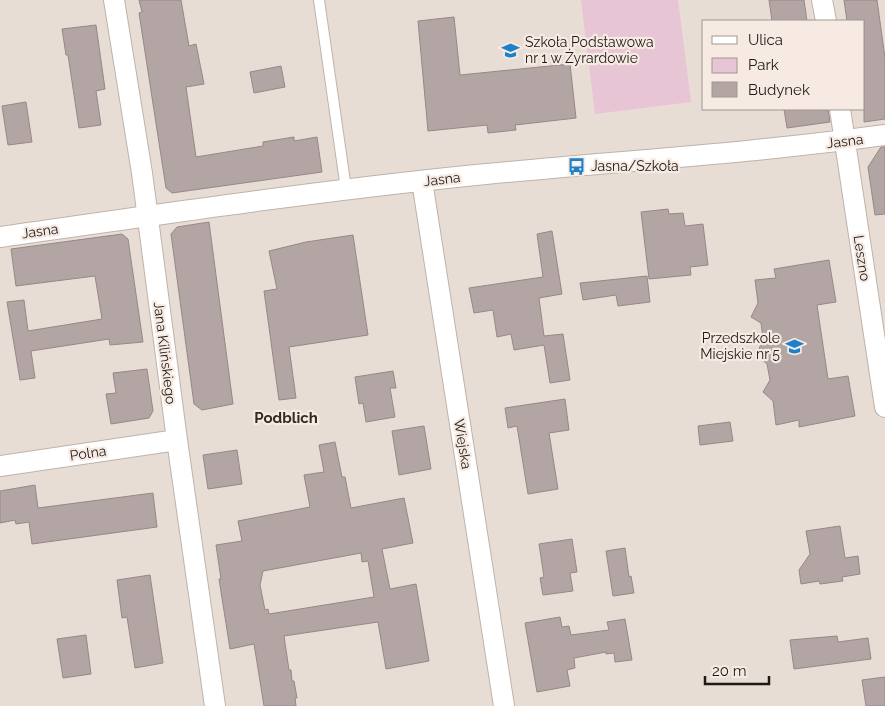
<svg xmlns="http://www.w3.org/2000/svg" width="885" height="706" viewBox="0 0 885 706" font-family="Raleway,sans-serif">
<rect width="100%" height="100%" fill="#e8ddd5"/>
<!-- green -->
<path fill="#e8c5d4" d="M 581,0 L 678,0 L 691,102 L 595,114 Z"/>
<!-- building -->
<path fill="#b3a5a4" stroke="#968887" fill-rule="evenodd" d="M 139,0 L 181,0 L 189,46 L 196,44 L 204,84 L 186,87 L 196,157 L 263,146 L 263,142 L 294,137 L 294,141 L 317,137 L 322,172 L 172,193 L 166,188 L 139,13 L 142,12 Z
M 769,0 L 804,0 L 807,21 L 772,21 Z
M 844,0 L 877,0 L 885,58 L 885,119 L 864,122 L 864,21 L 847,21 Z
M 454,17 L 460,75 L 570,64 L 576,118 L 515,125 L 516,130 L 488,133 L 487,125 L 428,131 L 418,21 Z
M 96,25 L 105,89 L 96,91 L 101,125 L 79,128 L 68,55 L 66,55 L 62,29 Z
M 281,66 L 285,87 L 254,93 L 250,72 Z
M 26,102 L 32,142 L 8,145 L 2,106 Z
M 784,109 L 828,109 L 830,122 L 787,128 Z
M 881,147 L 885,147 L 885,214 L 875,215 L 868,167 Z
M 668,209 L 669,214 L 683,213 L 685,226 L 703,224 L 708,265 L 690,267 L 691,275 L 649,279 L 641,212 Z
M 209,222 L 233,404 L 202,410 L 194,404 L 171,234 L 177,227 Z
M 552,231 L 562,294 L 539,298 L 544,336 L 563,334 L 570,380 L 550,383 L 544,345 L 514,350 L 511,334 L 497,337 L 493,310 L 474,313 L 469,288 L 543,277 L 537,234 Z
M 122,234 L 128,239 L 143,342 L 110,345 L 109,339 L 31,351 L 35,378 L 20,380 L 7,302 L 24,300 L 28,331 L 102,319 L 95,276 L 16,286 L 11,249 Z
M 353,235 L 368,335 L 289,347 L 296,398 L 279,400 L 264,291 L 277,289 L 269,251 L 306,242 Z
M 829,260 L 836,302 L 817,305 L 828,379 L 848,376 L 855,416 L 799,427 L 799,420 L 776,425 L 773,401 L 763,392 L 770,380 L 767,364 L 757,355 L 763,338 L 761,323 L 751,317 L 758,303 L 755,280 L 776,278 L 774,269 Z
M 647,276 L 650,302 L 618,306 L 616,295 L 583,300 L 580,283 Z
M 147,369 L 153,411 L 149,418 L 111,424 L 106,394 L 116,393 L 113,373 Z
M 393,371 L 396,388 L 390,388 L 395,417 L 366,422 L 363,403 L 359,404 L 355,377 Z
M 565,399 L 569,430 L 549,433 L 558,489 L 528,494 L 517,426 L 508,428 L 505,408 Z
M 730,422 L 733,441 L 700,445 L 698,426 Z
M 424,426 L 431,469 L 399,475 L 392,431 Z
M 335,442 L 342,477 L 345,477 L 351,508 L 404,498 L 413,543 L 382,549 L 390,589 L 416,584 L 429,661 L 386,669 L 378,622 L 284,636 L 289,670 L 291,670 L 292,681 L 294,681 L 297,698 L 295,698 L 296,706 L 264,706 L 254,644 L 230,649 L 219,579 L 221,579 L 216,545 L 242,541 L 238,521 L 310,507 L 304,475 L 324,472 L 319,445 ZM 361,553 L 362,562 L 368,561 L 374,597 L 269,614 L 268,609 L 265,610 L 260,585 L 263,571 Z
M 237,450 L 242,484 L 208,489 L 203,455 Z
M 35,485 L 38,508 L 153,493 L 157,527 L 32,544 L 29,522 L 16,524 L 15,520 L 0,523 L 0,491 Z
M 840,526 L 845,558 L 858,556 L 860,574 L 842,577 L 843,581 L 820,584 L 819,581 L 801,584 L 799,570 L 810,554 L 806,531 Z
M 572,539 L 577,572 L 570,573 L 573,591 L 543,595 L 540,578 L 544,577 L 539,544 Z
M 625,548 L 629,577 L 631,576 L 634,593 L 613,596 L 606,551 Z
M 150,575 L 163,663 L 135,668 L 127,617 L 122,618 L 117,580 Z
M 560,617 L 562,627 L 569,626 L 571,635 L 609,630 L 607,622 L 625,619 L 632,660 L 615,662 L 614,653 L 606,654 L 606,652 L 574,658 L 575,668 L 567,670 L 570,686 L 537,692 L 525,623 Z
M 86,635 L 91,674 L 63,678 L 57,639 Z
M 837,636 L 838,642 L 868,638 L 871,659 L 794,669 L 790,640 Z
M 885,677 L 885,706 L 866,706 L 862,680 Z"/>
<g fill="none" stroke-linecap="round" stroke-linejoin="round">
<defs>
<path id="lane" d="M 319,0 L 346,189"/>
<path id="street" d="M 114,0 L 142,173 L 177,440 L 215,706
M 822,0 L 826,21
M 840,109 L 885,407
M 422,181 L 504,706
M 0,237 C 155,215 310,192 466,176 C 606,162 746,154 885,135
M 0,466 L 177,440"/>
</defs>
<!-- lane casing -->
<use href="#lane" stroke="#beb3ab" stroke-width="12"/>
<!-- street casing -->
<use href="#street" stroke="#beb3ab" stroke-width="22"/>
<!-- lane -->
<use href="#lane" stroke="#fff" stroke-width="10"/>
<!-- street -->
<use href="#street" stroke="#fff" stroke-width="20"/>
</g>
<!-- icons -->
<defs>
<symbol id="school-bare" viewBox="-9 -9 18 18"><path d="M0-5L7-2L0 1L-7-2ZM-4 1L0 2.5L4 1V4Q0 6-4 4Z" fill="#1d80cb" stroke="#f6eae2" stroke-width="2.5" paint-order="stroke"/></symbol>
<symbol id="bus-bare" viewBox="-9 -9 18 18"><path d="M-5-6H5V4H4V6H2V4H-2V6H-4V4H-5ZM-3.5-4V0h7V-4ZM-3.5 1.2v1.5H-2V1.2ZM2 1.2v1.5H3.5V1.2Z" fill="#1d80cb" stroke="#f6eae2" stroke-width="2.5" paint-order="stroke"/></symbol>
</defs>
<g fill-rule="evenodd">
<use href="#school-bare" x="498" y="38" width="25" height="25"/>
<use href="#bus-bare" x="564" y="154" width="25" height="25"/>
<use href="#school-bare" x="782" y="334" width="25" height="25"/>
</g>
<g text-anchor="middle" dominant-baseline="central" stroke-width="4.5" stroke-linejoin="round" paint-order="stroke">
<!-- poi labels -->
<g font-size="14" fill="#1e1a17" stroke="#f6eae2" text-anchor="start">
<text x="525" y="42">Szkoła Podstawowa<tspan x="525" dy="16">nr 1 w Żyrardowie</tspan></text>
<text x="591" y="166">Jasna/Szkoła</text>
<text x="780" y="338" text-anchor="end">Przedszkole<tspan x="780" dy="16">Miejskie nr 5</tspan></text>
</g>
<!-- street labels -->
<g font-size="14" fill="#1e1a17" stroke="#f6eae2">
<text transform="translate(845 141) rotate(-7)">Jasna</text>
<text transform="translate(442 179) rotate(-7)">Jasna</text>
<text transform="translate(40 231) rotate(-8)">Jasna</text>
<text transform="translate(862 258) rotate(81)">Leszno</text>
<text transform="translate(165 353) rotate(83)">Jana Kilińskiego</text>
<text transform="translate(463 444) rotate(81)">Wiejska</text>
<text transform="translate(88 453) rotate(-8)">Polna</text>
</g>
<!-- neighbourhood labels -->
<g font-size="15" font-weight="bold" fill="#322a23" stroke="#f6eae2">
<text x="286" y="418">Podblich</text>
</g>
</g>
<!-- legend -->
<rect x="702" y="20" width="162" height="90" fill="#f6eae2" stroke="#a09791"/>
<rect x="712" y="36" width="25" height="8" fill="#ffffff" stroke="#a09791"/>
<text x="748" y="45" font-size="15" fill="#1e1a17">Ulica</text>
<rect x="712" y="58" width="25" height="15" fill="#e8c5d4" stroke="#a09791"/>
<text x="748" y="70" font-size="15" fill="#1e1a17">Park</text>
<rect x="712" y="82" width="25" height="15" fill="#b3a5a4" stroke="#a09791"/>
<text x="748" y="95" font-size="15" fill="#1e1a17">Budynek</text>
<!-- scale -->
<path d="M705 676v8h64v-8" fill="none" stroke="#1e1a17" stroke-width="2.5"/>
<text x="712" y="676" font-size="15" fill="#1e1a17" stroke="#f6eae2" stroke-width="4" paint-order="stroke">20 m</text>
</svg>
